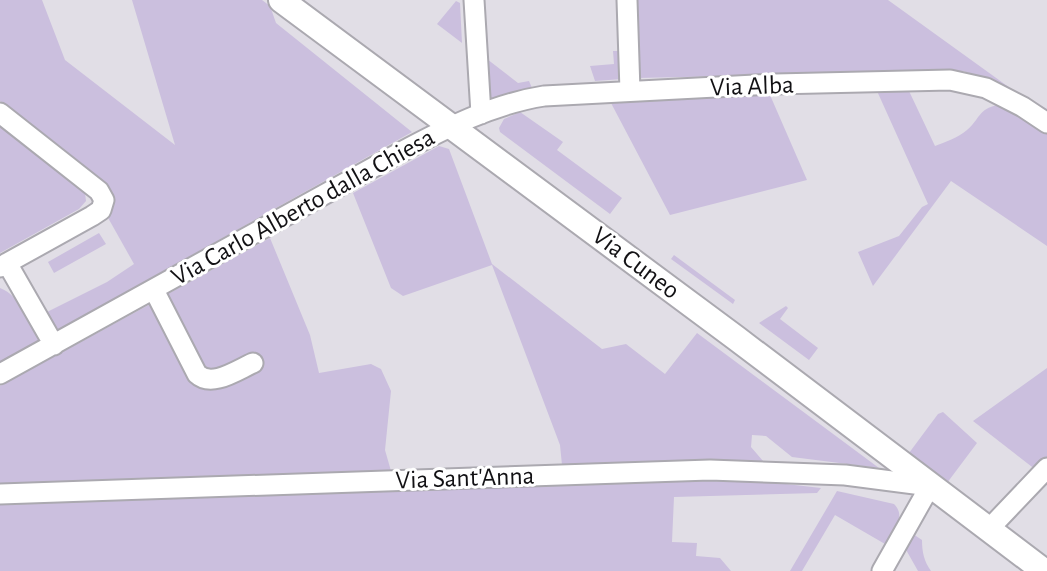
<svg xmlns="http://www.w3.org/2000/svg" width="1047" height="571" viewBox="0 0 1047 571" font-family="'Alegreya Sans',sans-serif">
<rect width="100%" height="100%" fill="#e1dee6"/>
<!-- green -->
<path fill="#cbbfde" d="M 0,0 L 42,0 L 65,60 L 175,145 L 132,0 L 262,0 L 270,6 L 276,23 L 412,132 L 58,330 L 47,312 L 107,282 L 134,264 L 107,216 L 114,206 L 111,190 L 106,184 L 0,101 Z
M 635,0 L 888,0 L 1017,93 L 1047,109 L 1047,113 L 997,83 L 963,71 L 637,78 Z
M 456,1 L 460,3 L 462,43 L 437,24 Z
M 613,51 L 621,51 L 622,79 L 595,81 L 590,66 L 614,64 Z
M 487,59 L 518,83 L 529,81 L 532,88 L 491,102 L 489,100 Z
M 877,91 L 909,91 L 935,146 C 945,142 958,138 967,130 C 980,119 978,109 998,105 L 1018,115 L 1047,133 L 1047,246 L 951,181 L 873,286 L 858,252 L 899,236 L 922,207 L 928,204 Z
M 770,95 L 807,180 L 670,215 L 611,103 Z
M 520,112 L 563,142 L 557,150 L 622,198 L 610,214 L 500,132 L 499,128 L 504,119 Z
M 0,126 L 78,185 L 85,193 L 86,201 L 79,209 L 0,253 Z
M 439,146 L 449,149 L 492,264 L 602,349 L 626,344 L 665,374 L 697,333 L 879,468 L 792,457 L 766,436 L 752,435 L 751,447 L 763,461 L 686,460 L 562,465 L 560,445 L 492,265 L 403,296 L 391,288 L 353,193 Z
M 99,233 L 106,244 L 54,273 L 48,262 Z
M 270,238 L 310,335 L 319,373 L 371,364 L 381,369 L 391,391 L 385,450 L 391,471 L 0,485 L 0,386 L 154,302 L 207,373 L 164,296 Z
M 674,255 L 735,300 L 733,304 L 671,259 Z
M 0,288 C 21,296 29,322 39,340 L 0,362 Z
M 786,306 L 788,308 L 780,319 L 818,348 L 809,360 L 759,323 Z
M 1047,368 L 1047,459 L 1036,470 L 973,421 Z
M 943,412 L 977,443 L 947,483 L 909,453 L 938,414 Z
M 700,480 L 760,481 L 821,488 L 817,493 L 674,497 L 672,542 L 697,543 L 696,556 L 720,558 L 731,571 L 0,571 L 0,504 Z
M 837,491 L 894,504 C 907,517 893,531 885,544 L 835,515 L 802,571 L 790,571 Z
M 913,534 L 922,540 C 922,552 924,561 931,571 L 918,571 L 905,548 Z"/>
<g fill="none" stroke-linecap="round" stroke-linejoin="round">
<defs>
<path id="minor" d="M 474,0 L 481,114
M 627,0 L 630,91
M 0,113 L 99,191 L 104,200 L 101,210 L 92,216 L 0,267
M 7,263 L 54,345
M 154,290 L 197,374 C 212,388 237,370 253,363
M 0,374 L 401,152 C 446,128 493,104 544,96 L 775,84 L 950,80 L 986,88 L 1023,107 L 1047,123
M 0,494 L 710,470 L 845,475 L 930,486 L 882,571
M 988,530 L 1047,468"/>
<path id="major" d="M 281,0 L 736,338 L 1044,571"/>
</defs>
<!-- minor casing -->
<use href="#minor" stroke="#aba9b0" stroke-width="23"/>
<!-- major casing -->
<use href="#major" stroke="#aba9b0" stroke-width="28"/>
<!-- minor -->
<use href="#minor" stroke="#fff" stroke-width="19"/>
<!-- major -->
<use href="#major" stroke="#fff" stroke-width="24"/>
</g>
<g text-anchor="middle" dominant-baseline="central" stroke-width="6" stroke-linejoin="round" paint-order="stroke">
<!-- street labels -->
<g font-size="26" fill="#121114" stroke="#fff">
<text transform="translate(752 86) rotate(-2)">Via Alba</text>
<text transform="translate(303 207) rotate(-29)">Via Carlo Alberto dalla Chiesa</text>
<text transform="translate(636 263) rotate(37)">Via Cuneo</text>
<text transform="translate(465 478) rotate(-2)">Via Sant'Anna</text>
</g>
</g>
</svg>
